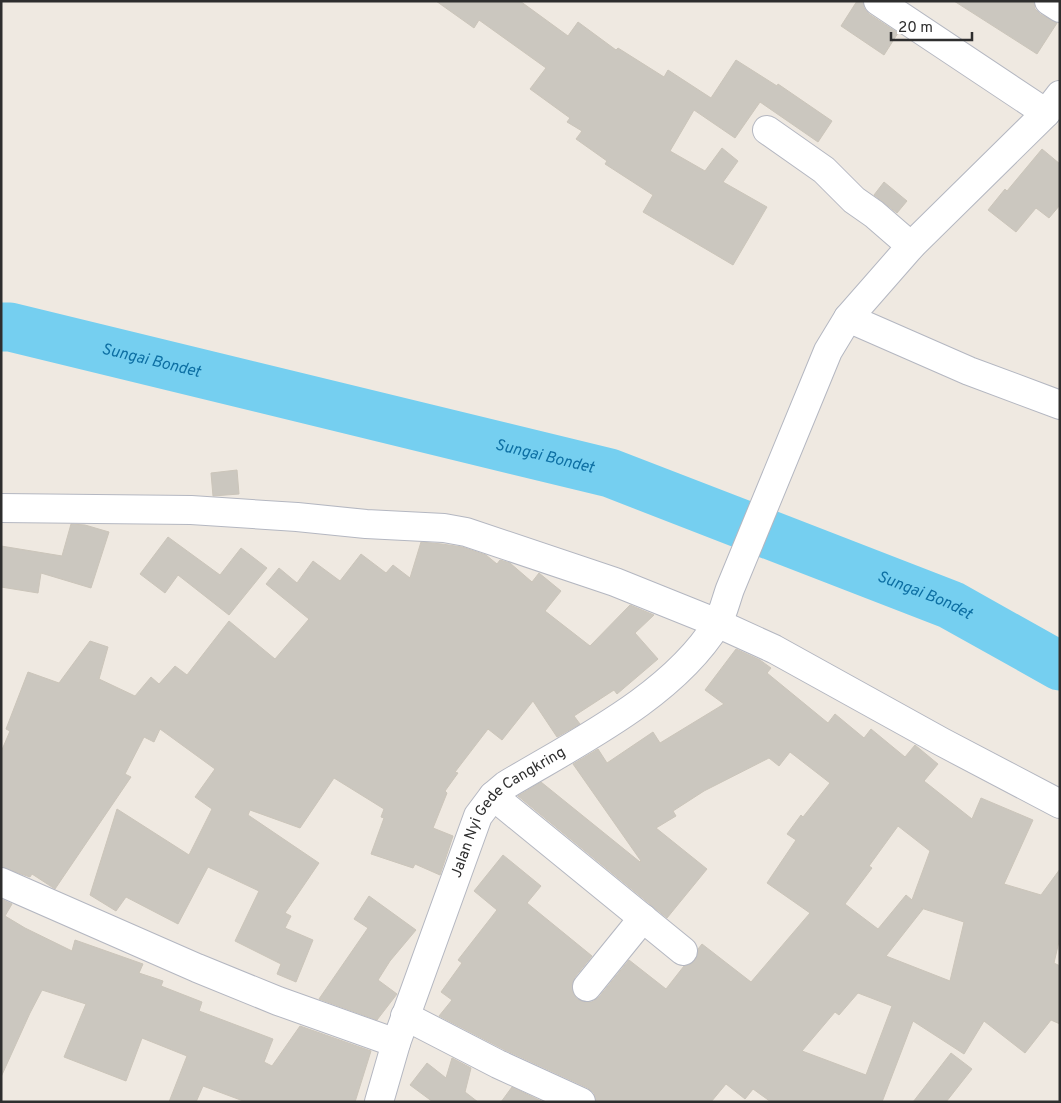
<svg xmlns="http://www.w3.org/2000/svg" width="1061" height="1103" viewBox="0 0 1061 1103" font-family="Overpass,sans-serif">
<rect width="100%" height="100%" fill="#efe9e1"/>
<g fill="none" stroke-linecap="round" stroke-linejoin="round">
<!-- river -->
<path stroke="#75cff0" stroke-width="49" id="s1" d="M 1,327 L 10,327 L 610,473 L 951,605 L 1060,666"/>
</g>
<!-- building -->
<path fill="#cbc7bf" stroke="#cbc5ba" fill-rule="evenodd" d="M 436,1 L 520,1 L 568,36 L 578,22 L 616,50 L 618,48 L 664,77 L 668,70 L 711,98 L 736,60 L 777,86 L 778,84 L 832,121 L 818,142 L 760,102 L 735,138 L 694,110 L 670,151 L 705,171 L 722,148 L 738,161 L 723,182 L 767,207 L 733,265 L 643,212 L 653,195 L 605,164 L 607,161 L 576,139 L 582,131 L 567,122 L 570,118 L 530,89 L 546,68 L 479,20 L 474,28 Z
M 857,1 L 863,1 L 864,8 L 869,14 L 898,33 L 884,55 L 841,26 Z
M 954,1 L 1034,1 L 1035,9 L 1040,14 L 1057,23 L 1037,54 Z
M 1042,149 L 1060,164 L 1060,205 L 1049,218 L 1036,208 L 1016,232 L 988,210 L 1005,189 L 1007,191 Z
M 884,182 L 907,201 L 897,213 L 874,195 Z
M 237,470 L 239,494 L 213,496 L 211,473 Z
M 71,524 L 85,525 L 109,532 L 91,588 L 41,573 L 38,593 L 1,587 L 1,546 L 62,556 Z
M 168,537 L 220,575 L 241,548 L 267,568 L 229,615 L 178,575 L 165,593 L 140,574 Z
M 421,542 L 442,544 L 462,547 L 486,555 L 497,564 L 500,560 L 510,563 L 532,582 L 539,573 L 561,591 L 545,611 L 590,646 L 630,605 L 654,615 L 635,633 L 658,659 L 617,694 L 614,690 L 574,716 L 580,724 L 557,737 L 533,701 L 502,740 L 488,729 L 455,772 L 458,773 L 445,791 L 447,793 L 433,828 L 453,836 L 440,875 L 415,864 L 413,868 L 371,854 L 384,818 L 381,817 L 384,809 L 334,778 L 300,828 L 250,810 L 248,815 L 319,863 L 285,913 L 291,916 L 285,928 L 313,940 L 296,982 L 277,974 L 281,964 L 235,941 L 259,891 L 208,867 L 178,924 L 126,897 L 116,911 L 90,895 L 117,809 L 189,855 L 212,809 L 195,797 L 215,769 L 160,729 L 154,742 L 144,737 L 125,774 L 131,777 L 55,889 L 32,874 L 30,877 L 1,867 L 1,752 L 10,731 L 6,729 L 28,672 L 59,683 L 90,641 L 108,647 L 99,679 L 135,696 L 151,677 L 159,684 L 175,666 L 187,675 L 229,621 L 275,659 L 309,619 L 266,584 L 279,568 L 297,583 L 313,561 L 340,581 L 361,554 L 386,573 L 393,565 L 410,578 Z
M 736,649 L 760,660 L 771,668 L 767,673 L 828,723 L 835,714 L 864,738 L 871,729 L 905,757 L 915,745 L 938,764 L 924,781 L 972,819 L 981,798 L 1033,820 L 1004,884 L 1041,895 L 1060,869 L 1060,937 L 1054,963 L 1060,966 L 1060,1024 L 1051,1020 L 1025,1053 L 984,1021 L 964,1054 L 913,1021 L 882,1102 L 771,1102 L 753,1089 L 745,1099 L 726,1084 L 711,1102 L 596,1102 L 594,1093 L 588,1088 L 505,1050 L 439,1016 L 452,1000 L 441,992 L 462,963 L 458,960 L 497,910 L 474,891 L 503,855 L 541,886 L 527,903 L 592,956 L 575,977 L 572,984 L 573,993 L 577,999 L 584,1002 L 592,1002 L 599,997 L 629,960 L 666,989 L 684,966 L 689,965 L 695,960 L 698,954 L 698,949 L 702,944 L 751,982 L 810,913 L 767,883 L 796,840 L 787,834 L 801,815 L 803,817 L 830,783 L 790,752 L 779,766 L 769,758 L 704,791 L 673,811 L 676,816 L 656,828 L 707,869 L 667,918 L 518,796 L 541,782 L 640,862 L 641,861 L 573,764 L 598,749 L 607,763 L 653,732 L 660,743 L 724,704 L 705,690 ZM 898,826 L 930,851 L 912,900 L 906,895 L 878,929 L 845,904 L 872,868 L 869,866 ZM 921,908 L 964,922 L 950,981 L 886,956 L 923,909 ZM 858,993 L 892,1006 L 866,1075 L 802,1051 L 835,1012 L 839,1015 Z
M 369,896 L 416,930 L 390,961 L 378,980 L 397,994 L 377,1020 L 319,999 L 368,928 L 354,919 Z
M 1,899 L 12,904 L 5,916 L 25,928 L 72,951 L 75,940 L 143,964 L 139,973 L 163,981 L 161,986 L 202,1002 L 199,1011 L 273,1039 L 264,1062 L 272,1066 L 300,1026 L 371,1051 L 355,1102 L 246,1102 L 203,1086 L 196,1102 L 169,1102 L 187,1056 L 142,1038 L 126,1081 L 64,1057 L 86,1004 L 42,990 L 30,1013 L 1,1077 Z
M 951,1053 L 972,1069 L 946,1102 L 913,1102 Z
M 452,1058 L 471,1068 L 465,1092 L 478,1102 L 433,1102 L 410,1085 L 427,1063 L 446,1078 Z
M 512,1087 L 543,1102 L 501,1102 Z"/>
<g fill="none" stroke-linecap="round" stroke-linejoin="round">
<defs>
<g id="minor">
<path d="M 878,1 L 1046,113"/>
<path d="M 1049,1 L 1060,8"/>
<path d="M 767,130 L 824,170 L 854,200 L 874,214 L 911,246"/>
<path d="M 848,318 L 969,371 L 1060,405"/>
<path d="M 1,508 L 191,510 L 297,517 L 366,524 L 444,528 L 466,532 L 615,582 L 717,623 L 774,649 L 942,742 L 1060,804"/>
<path d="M 493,796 L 683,951"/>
<path d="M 1,882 L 197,968 L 278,1001 L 396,1043"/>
<path d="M 587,987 L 643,918"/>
<path d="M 405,1016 L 498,1064 L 581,1102"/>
<path id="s2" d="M 379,1102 L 396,1043 L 478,816 L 493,796 L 506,785 C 576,743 673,696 717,624 C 723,614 726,600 730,589 L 828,351 L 848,318 L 911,246 L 1046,113 L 1060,95"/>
</g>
</defs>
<!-- minor casing -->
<use href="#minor" stroke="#b4b7c1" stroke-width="30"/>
<!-- minor -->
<use href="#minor" stroke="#fff" stroke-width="28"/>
</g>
<g text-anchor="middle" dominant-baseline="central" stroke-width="4.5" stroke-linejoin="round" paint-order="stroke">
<!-- street labels -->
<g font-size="15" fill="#2e2e2e" stroke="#fff">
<text stroke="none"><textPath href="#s2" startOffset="325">Jalan Nyi Gede Cangkring</textPath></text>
</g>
<!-- water labels -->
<g font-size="16" font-style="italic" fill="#0d6fa3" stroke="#fff">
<text stroke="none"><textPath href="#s1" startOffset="154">Sungai Bondet</textPath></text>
<text stroke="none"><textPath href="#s1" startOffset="559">Sungai Bondet</textPath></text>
<text stroke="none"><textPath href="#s1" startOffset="964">Sungai Bondet</textPath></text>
</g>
</g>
<!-- border -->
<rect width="1061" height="1103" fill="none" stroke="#2e2e2e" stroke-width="5"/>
<!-- scale -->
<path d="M891 32v8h81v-8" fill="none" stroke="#2e2e2e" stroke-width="2.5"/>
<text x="898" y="32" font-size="15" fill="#2e2e2e" stroke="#ffffff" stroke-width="4" paint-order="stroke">20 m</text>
</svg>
